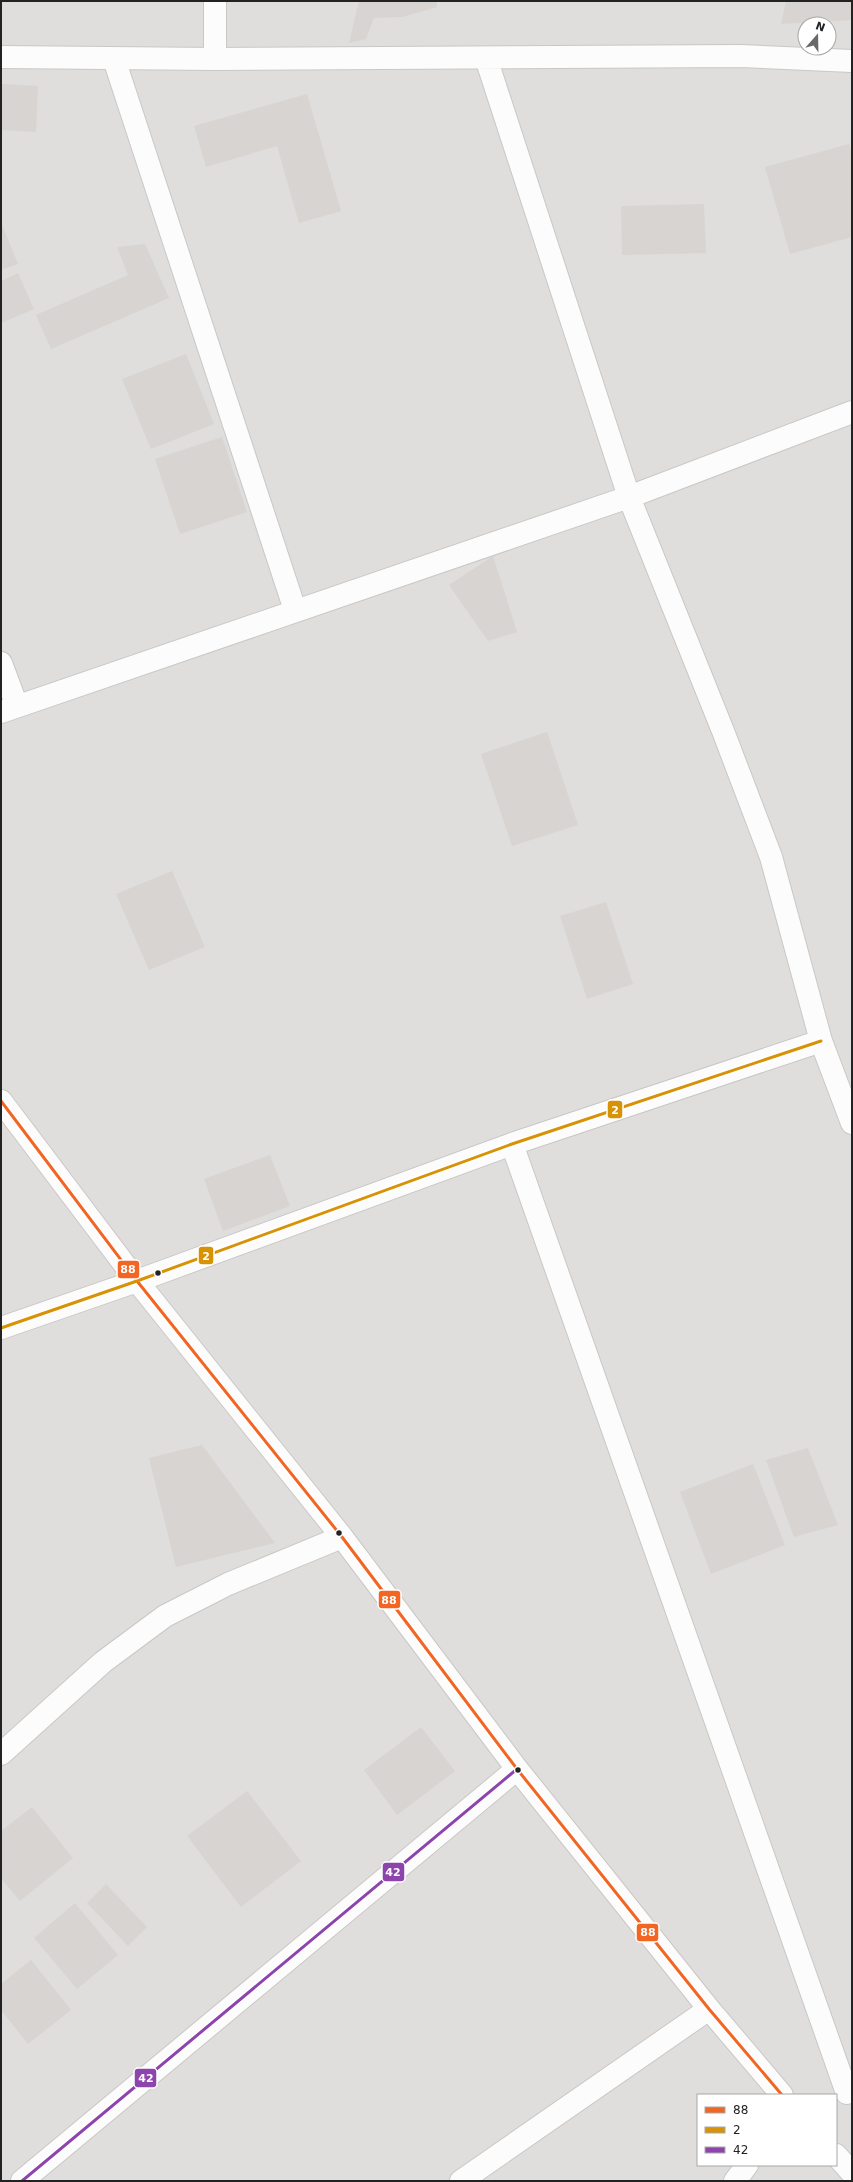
<svg xmlns="http://www.w3.org/2000/svg" width="853" height="2182" viewBox="0 0 853 2182" font-family="'DejaVu Sans',sans-serif">
<rect width="100%" height="100%" fill="#f0eeeb"/>
<!-- residential -->
<path fill="#dfdedc" fill-rule="evenodd" d="M 1,1 L 852,1 L 852,2181 L 1,2181 ZM 805,24 L 829,24 L 829,48 L 805,48 ZM 698,2095 L 836,2095 L 836,2165 L 698,2165 Z"/>
<!-- building -->
<path fill="#d7d4d2" d="M 359,1 L 437,1 L 437,7 L 402,17 L 374,18 L 366,39 L 349,43 Z
M 786,1 L 852,1 L 852,20 L 781,24 Z
M 1,84 L 38,86 L 36,132 L 1,130 Z
M 307,94 L 341,211 L 299,223 L 277,146 L 206,167 L 194,126 Z
M 849,144 L 852,154 L 852,237 L 790,254 L 765,167 Z
M 704,204 L 706,253 L 622,255 L 621,206 Z
M 1,222 L 18,264 L 1,270 Z
M 145,244 L 169,298 L 51,349 L 36,315 L 128,275 L 117,247 Z
M 18,273 L 34,309 L 1,323 L 1,281 Z
M 186,354 L 214,424 L 151,449 L 122,379 Z
M 222,437 L 247,512 L 180,534 L 155,459 Z
M 493,556 L 517,632 L 488,641 L 449,585 Z
M 547,732 L 578,825 L 512,846 L 481,754 Z
M 172,871 L 205,947 L 149,970 L 116,894 Z
M 606,902 L 633,984 L 587,999 L 560,916 Z
M 270,1155 L 290,1206 L 223,1231 L 204,1179 Z
M 202,1445 L 275,1543 L 176,1567 L 149,1458 Z
M 808,1448 L 838,1525 L 794,1537 L 766,1460 Z
M 753,1464 L 785,1545 L 711,1574 L 680,1492 Z
M 421,1727 L 455,1771 L 397,1815 L 364,1770 Z
M 247,1791 L 301,1861 L 241,1907 L 187,1836 Z
M 32,1807 L 73,1858 L 20,1901 L 1,1878 L 1,1831 Z
M 106,1884 L 147,1927 L 128,1946 L 87,1903 Z
M 75,1903 L 118,1955 L 77,1989 L 34,1938 Z
M 31,1960 L 71,2010 L 28,2044 L 1,2010 L 1,1984 Z"/>
<g fill="none" stroke-linecap="round" stroke-linejoin="round">
<defs>
<path id="minor" d="M 215,1 L 215,59
M 1,57 L 215,59 L 741,56 L 852,61
M 486,58 L 629,497 L 723,731 L 771,857 L 821,1041 L 852,1123
M 114,59 L 295,610
M 1,663 L 17,706
M 1,712 L 629,497 L 852,412
M 1,1101 L 137,1281 L 342,1537 L 517,1769 L 709,2009 L 782,2095
M 512,1144 L 847,2093
M 1,1328 L 137,1281 L 512,1144 L 821,1041
M 1,1754 L 103,1662 L 165,1616 L 228,1584 L 342,1537
M 836,2155 L 852,2173
M 22,2181 L 517,1769
M 461,2181 L 709,2009
M 735,2181 L 747,2165"/>
</defs>
<!-- minor casing -->
<use href="#minor" stroke="#c9c8c7" stroke-width="24"/>
<!-- minor -->
<use href="#minor" stroke="#fdfcfc" stroke-width="22"/>
<defs>
<path id="bus-1" d="M 1,1101 L 137,1281 L 342,1537 L 517,1769 L 709,2009 L 782,2095"/>
<path id="bus-2" d="M 1,1328 L 137,1281 L 512,1144 L 821,1041"/>
<path id="bus-3" d="M 22,2181 L 517,1769"/>
</defs>
<!-- bus-1 casing -->
<use href="#bus-1" stroke="#fff" stroke-width="6"/>
<!-- bus-2 casing -->
<use href="#bus-2" stroke="#fff" stroke-width="6"/>
<!-- bus-3 casing -->
<use href="#bus-3" stroke="#fff" stroke-width="6"/>
<!-- bus-1 -->
<use href="#bus-1" stroke="#f26522" stroke-width="3"/>
<!-- bus-2 -->
<use href="#bus-2" stroke="#d79205" stroke-width="3"/>
<!-- bus-3 -->
<use href="#bus-3" stroke="#8e44ad" stroke-width="3"/>
</g>
<!-- markers -->
<g fill="#222" stroke="#fff" stroke-width="1.5">
<circle cx="158" cy="1273" r="3.5"/>
<circle cx="339" cy="1533" r="3.5"/>
<circle cx="518" cy="1770" r="3.5"/>
</g>
<g stroke="#fff" stroke-width="1.5">
<rect x="607" y="1100" width="16" height="19" rx="4" fill="#d79205"/>
<rect x="198" y="1246" width="16" height="19" rx="4" fill="#d79205"/>
<rect x="117" y="1260" width="23" height="19" rx="4" fill="#f26522"/>
<rect x="378" y="1590" width="23" height="19" rx="4" fill="#f26522"/>
<rect x="382" y="1862" width="23" height="20" rx="4" fill="#8e44ad"/>
<rect x="636" y="1923" width="23" height="19" rx="4" fill="#f26522"/>
<rect x="134" y="2068" width="23" height="20" rx="4" fill="#8e44ad"/>
</g>
<g font-size="11" text-anchor="middle" font-weight="bold" fill="#fff">
<text x="615" y="1114">2</text>
<text x="206" y="1260">2</text>
<text x="128" y="1273">88</text>
<text x="389" y="1604">88</text>
<text x="393" y="1876">42</text>
<text x="648" y="1936">88</text>
<text x="146" y="2082">42</text>
</g>
<!-- border -->
<rect width="853" height="2182" fill="none" stroke="#222222" stroke-width="4"/>
<!-- legend -->
<rect x="697" y="2094" width="140" height="72" fill="#ffffff" stroke="#a7a7a7"/>
<rect x="705" y="2107" width="20" height="6" fill="#f26522" stroke="#a7a7a7"/>
<text x="733" y="2114" font-size="12" fill="#222222">88</text>
<rect x="705" y="2127" width="20" height="6" fill="#d79205" stroke="#a7a7a7"/>
<text x="733" y="2134" font-size="12" fill="#222222">2</text>
<rect x="705" y="2147" width="20" height="6" fill="#8e44ad" stroke="#a7a7a7"/>
<text x="733" y="2154" font-size="12" fill="#222222">42</text>
<!-- north arrow -->
<g transform="translate(817 36) rotate(20)"><circle r="19" fill="#ffffff" stroke="#a7a7a7"/>
<path d="M0-3L7 15L0 10L-7 15Z" fill="#6a6968"/>
<text y="-6" font-size="11" font-weight="bold" text-anchor="middle" fill="#222222">N</text>
</g>
</svg>
